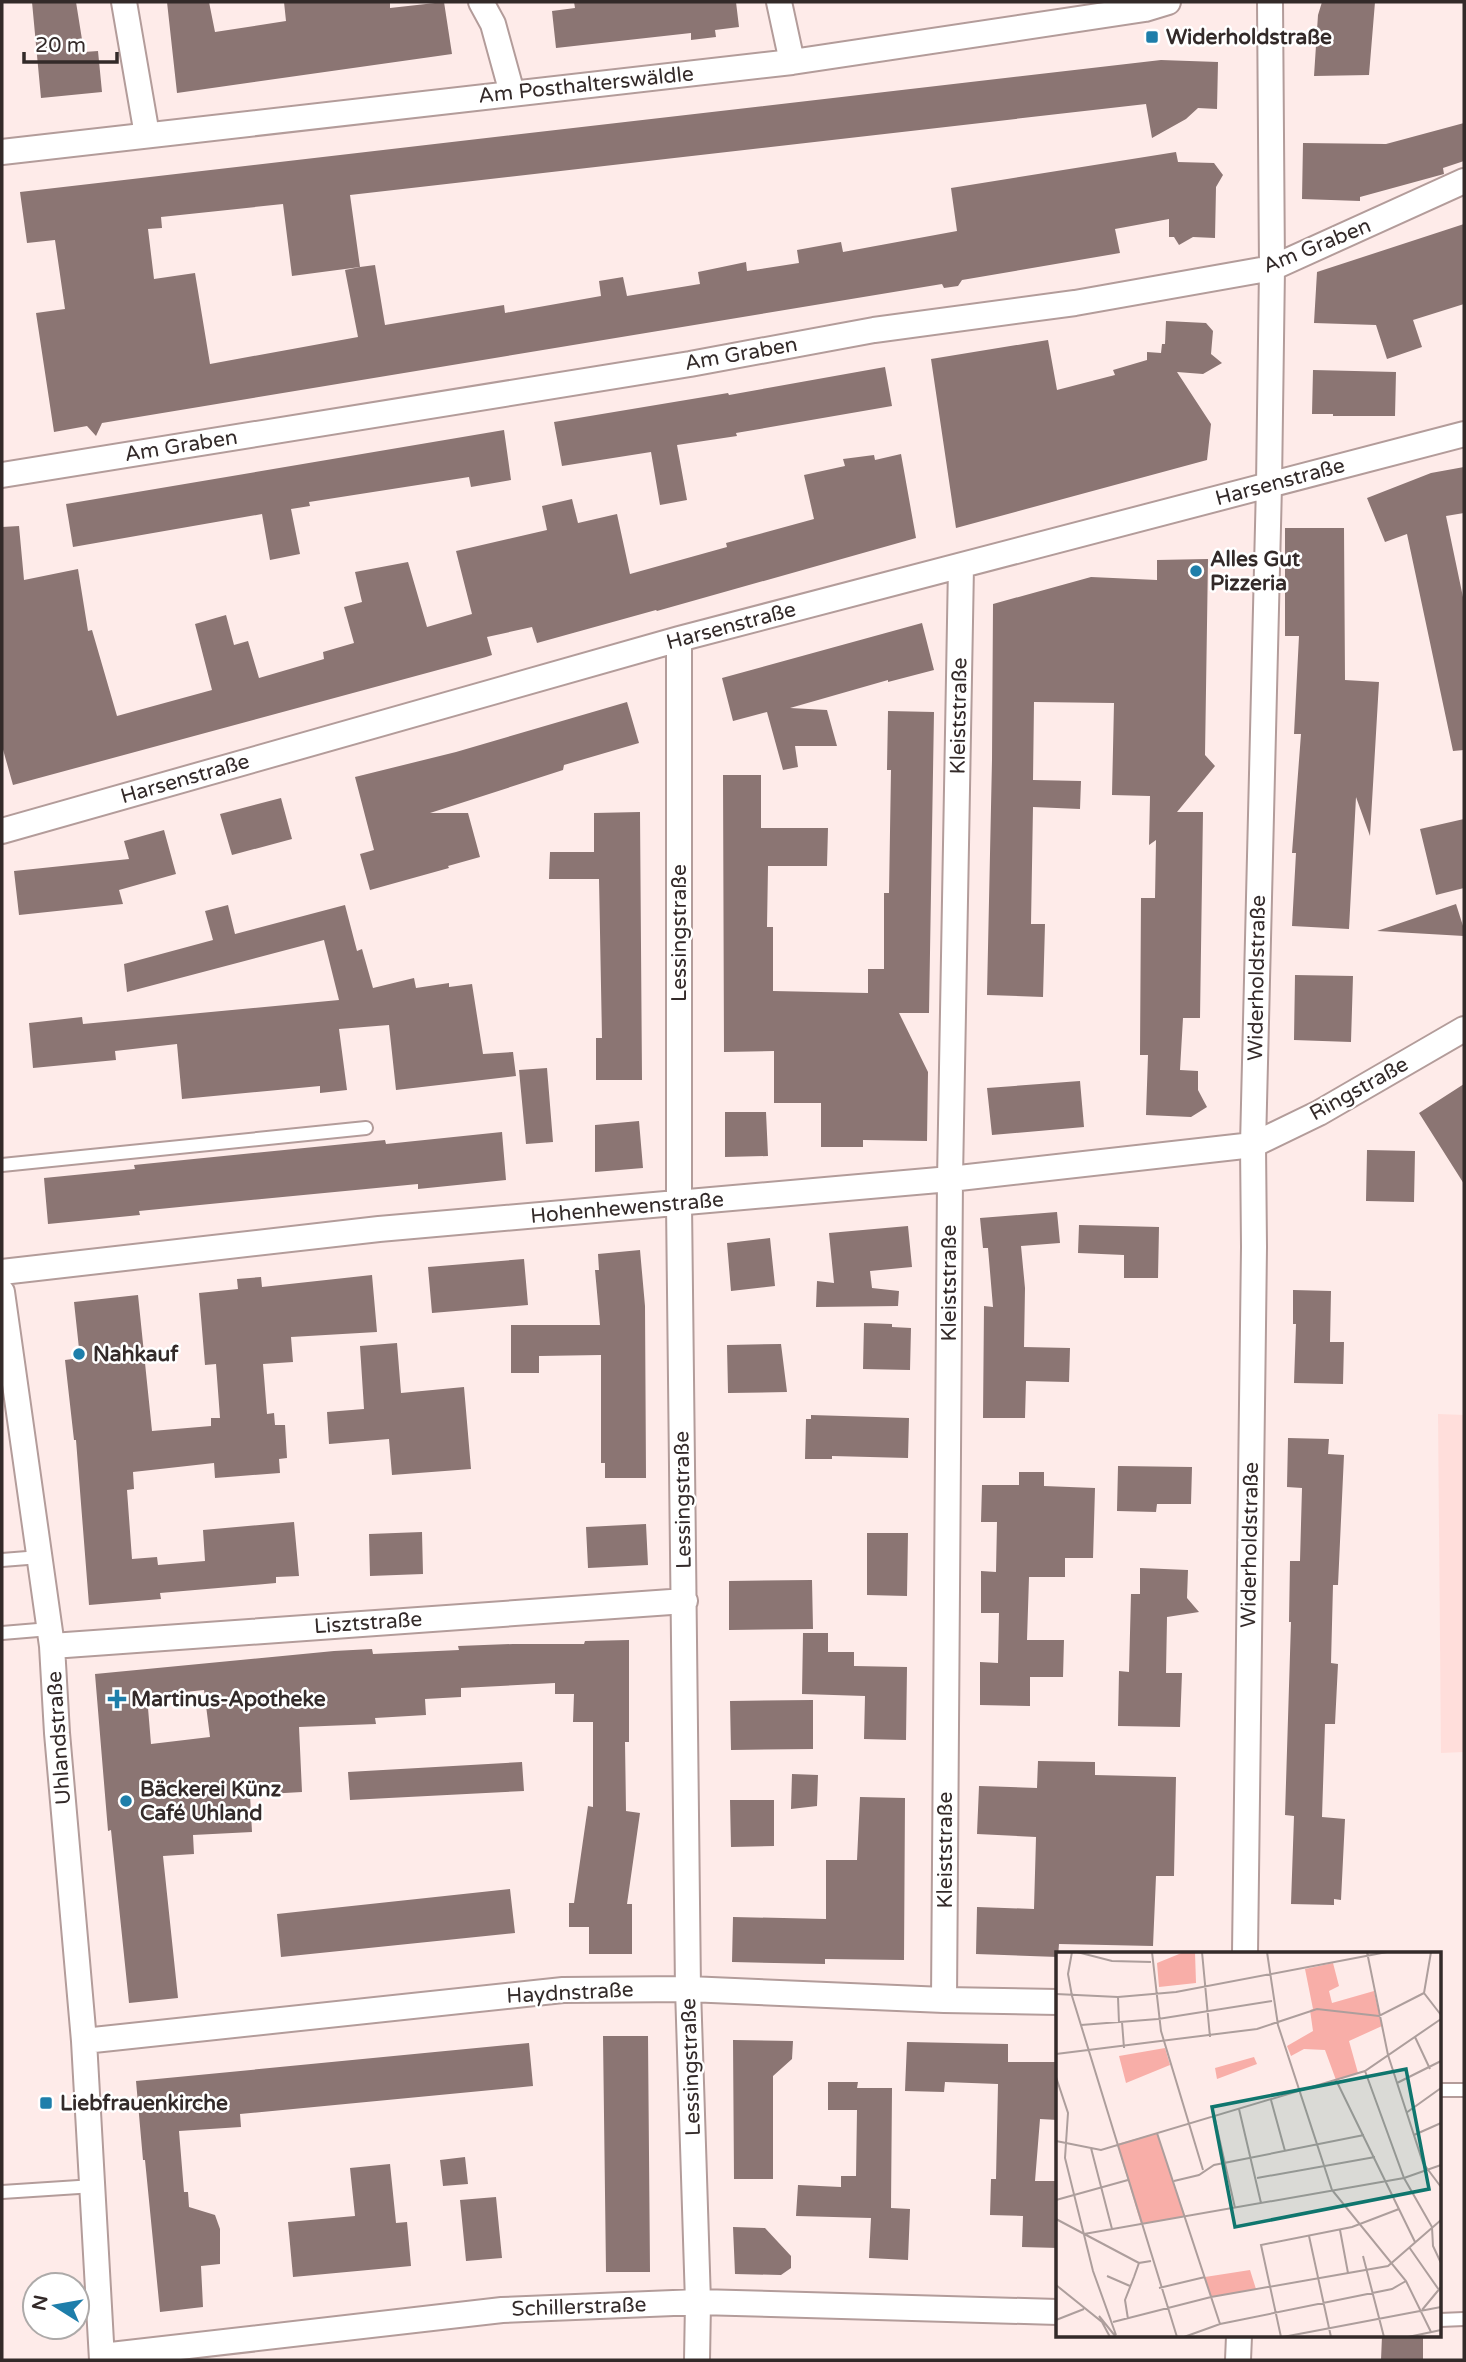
<svg xmlns="http://www.w3.org/2000/svg" width="1466" height="2362" viewBox="0 0 1466 2362" font-family="'Varela Round',sans-serif">
<rect width="100%" height="100%" fill="#feebe9"/>
<!-- built -->
<path fill="#ffdedb" d="M 1438,1414 L 1464,1415 L 1464,1752 L 1441,1753 Z"/>
<!-- building -->
<path fill="#8b7573" fill-rule="evenodd" d="M 32,2 L 76,2 L 84,52 L 98,51 L 102,92 L 41,98 Z
M 167,2 L 209,2 L 215,32 L 286,21 L 284,2 L 390,2 L 390,8 L 444,2 L 452,54 L 177,93 Z
M 574,2 L 736,2 L 739,27 L 715,30 L 716,37 L 691,40 L 691,33 L 556,48 L 552,11 L 575,8 Z
M 1322,2 L 1375,2 L 1369,75 L 1314,76 L 1318,15 Z
M 1161,60 L 1218,62 L 1217,109 L 1198,108 L 1186,119 L 1152,138 L 1146,104 L 350,195 L 360,267 L 375,265 L 385,325 L 504,305 L 505,313 L 601,296 L 599,281 L 623,277 L 627,296 L 700,284 L 698,272 L 746,262 L 747,271 L 799,263 L 797,250 L 841,242 L 843,252 L 957,231 L 951,188 L 1176,152 L 1178,162 L 1214,163 L 1223,175 L 1216,187 L 1215,238 L 1193,237 L 1179,245 L 1174,237 L 1169,237 L 1169,219 L 1115,229 L 1120,253 L 962,280 L 958,286 L 944,288 L 942,284 L 102,423 L 96,436 L 87,426 L 54,432 L 36,313 L 65,309 L 55,240 L 27,243 L 20,192 ZM 283,204 L 292,276 L 360,267 L 345,270 L 358,337 L 210,364 L 195,273 L 154,279 L 148,229 L 162,228 L 161,217 Z
M 1464,123 L 1464,161 L 1443,168 L 1444,174 L 1360,197 L 1360,201 L 1302,199 L 1303,143 L 1386,144 Z
M 1464,224 L 1464,304 L 1413,320 L 1422,347 L 1387,359 L 1376,325 L 1314,323 L 1317,272 Z
M 1166,321 L 1206,323 L 1213,331 L 1211,354 L 1222,363 L 1203,374 L 1177,372 L 1211,424 L 1207,460 L 956,528 L 931,359 L 1048,340 L 1057,390 L 1115,375 L 1113,370 L 1147,360 L 1147,352 L 1161,353 L 1162,344 L 1165,344 Z
M 885,367 L 892,406 L 736,433 L 737,436 L 677,445 L 687,500 L 660,505 L 651,452 L 562,466 L 554,422 L 728,393 L 729,395 Z
M 1313,370 L 1396,372 L 1395,416 L 1333,416 L 1333,414 L 1312,414 Z
M 504,430 L 511,480 L 471,487 L 469,477 L 309,502 L 310,506 L 291,509 L 300,554 L 270,560 L 262,514 L 73,547 L 66,504 Z
M 901,454 L 916,538 L 657,611 L 656,610 L 537,643 L 532,627 L 487,637 L 492,655 L 486,657 L 13,785 L 2,746 L 2,527 L 19,526 L 24,580 L 78,569 L 88,631 L 92,630 L 117,716 L 212,690 L 195,624 L 226,615 L 234,645 L 248,641 L 259,678 L 324,659 L 323,652 L 354,643 L 344,607 L 362,602 L 355,572 L 408,562 L 427,627 L 472,614 L 456,551 L 547,530 L 542,506 L 572,499 L 578,523 L 617,514 L 630,574 L 727,547 L 726,543 L 814,519 L 804,475 L 845,466 L 843,459 L 874,455 L 875,460 Z
M 1464,467 L 1464,513 L 1446,516 L 1464,602 L 1464,750 L 1453,751 L 1407,534 L 1385,542 L 1367,498 L 1431,473 Z
M 1285,528 L 1344,528 L 1345,680 L 1379,682 L 1370,836 L 1356,797 L 1349,929 L 1292,926 L 1296,853 L 1292,853 L 1301,734 L 1294,734 L 1299,636 L 1285,636 Z
M 1208,559 L 1205,755 L 1215,766 L 1177,812 L 1203,812 L 1200,1018 L 1183,1018 L 1180,1070 L 1198,1071 L 1198,1090 L 1207,1107 L 1191,1117 L 1146,1115 L 1148,1055 L 1140,1055 L 1141,898 L 1155,898 L 1156,840 L 1149,845 L 1150,796 L 1112,795 L 1114,703 L 1034,702 L 1033,780 L 1081,781 L 1080,809 L 1033,807 L 1031,924 L 1045,924 L 1043,997 L 987,995 L 992,760 L 993,604 L 1091,577 L 1157,580 L 1157,560 Z
M 922,623 L 934,670 L 888,682 L 888,680 L 790,708 L 827,710 L 837,746 L 795,746 L 798,767 L 783,770 L 767,712 L 733,721 L 722,678 Z
M 627,702 L 639,743 L 564,765 L 563,770 L 430,813 L 468,813 L 480,857 L 448,866 L 449,868 L 370,890 L 360,854 L 374,850 L 355,777 L 456,752 Z
M 888,711 L 934,712 L 929,1013 L 899,1013 L 928,1072 L 927,1141 L 863,1140 L 863,1147 L 821,1147 L 821,1103 L 774,1103 L 774,1051 L 724,1052 L 723,775 L 761,775 L 761,828 L 828,828 L 827,866 L 768,866 L 767,927 L 773,927 L 773,991 L 868,993 L 868,969 L 884,969 L 884,893 L 889,893 L 891,770 L 887,770 Z
M 281,798 L 292,839 L 232,855 L 220,814 Z
M 640,812 L 642,1080 L 596,1080 L 596,1038 L 602,1038 L 599,879 L 549,879 L 550,852 L 594,852 L 594,813 Z
M 1464,819 L 1464,888 L 1436,895 L 1420,829 Z
M 164,830 L 176,874 L 119,890 L 123,904 L 19,915 L 14,871 L 129,859 L 124,841 Z
M 1456,904 L 1464,929 L 1464,936 L 1377,931 Z
M 228,905 L 235,934 L 345,905 L 357,951 L 362,949 L 373,988 L 414,978 L 416,988 L 449,983 L 449,987 L 472,984 L 483,1054 L 513,1052 L 516,1076 L 396,1090 L 389,1025 L 339,1029 L 347,1090 L 320,1093 L 320,1086 L 182,1099 L 177,1044 L 115,1051 L 116,1060 L 33,1068 L 29,1023 L 82,1017 L 83,1024 L 339,1000 L 324,940 L 127,992 L 124,964 L 213,940 L 205,911 Z
M 1295,975 L 1353,976 L 1351,1042 L 1294,1040 Z
M 547,1068 L 553,1142 L 526,1144 L 519,1070 Z
M 1080,1081 L 1084,1127 L 992,1135 L 987,1088 Z
M 1464,1084 L 1464,1184 L 1419,1113 Z
M 725,1112 L 766,1112 L 768,1156 L 725,1157 Z
M 639,1121 L 643,1168 L 595,1172 L 595,1125 Z
M 502,1132 L 506,1180 L 418,1189 L 418,1184 L 210,1204 L 139,1211 L 140,1215 L 48,1224 L 44,1178 L 135,1169 L 134,1165 L 385,1140 L 386,1144 Z
M 1367,1150 L 1415,1151 L 1414,1202 L 1366,1201 Z
M 1057,1212 L 1060,1243 L 1021,1246 L 1025,1288 L 1024,1347 L 1070,1348 L 1069,1382 L 1026,1381 L 1025,1418 L 983,1418 L 984,1306 L 993,1307 L 988,1248 L 983,1248 L 980,1218 Z
M 1079,1225 L 1159,1227 L 1158,1278 L 1124,1278 L 1124,1255 L 1078,1253 Z
M 908,1226 L 912,1267 L 870,1271 L 872,1288 L 899,1291 L 898,1306 L 816,1307 L 817,1281 L 834,1283 L 829,1233 Z
M 770,1238 L 775,1286 L 731,1291 L 727,1243 Z
M 640,1250 L 645,1306 L 646,1478 L 605,1478 L 605,1463 L 601,1463 L 601,1355 L 539,1356 L 539,1373 L 511,1373 L 511,1325 L 600,1325 L 595,1270 L 599,1270 L 598,1254 Z
M 524,1259 L 528,1305 L 432,1313 L 428,1267 Z
M 372,1275 L 377,1332 L 291,1337 L 293,1362 L 263,1364 L 267,1414 L 274,1413 L 275,1425 L 285,1425 L 287,1458 L 279,1459 L 280,1473 L 215,1478 L 214,1463 L 133,1472 L 134,1489 L 127,1490 L 132,1559 L 157,1557 L 158,1565 L 205,1561 L 203,1530 L 294,1522 L 299,1576 L 276,1577 L 276,1583 L 160,1593 L 161,1599 L 89,1605 L 76,1440 L 74,1440 L 65,1360 L 80,1358 L 74,1302 L 138,1295 L 152,1431 L 211,1426 L 211,1418 L 220,1418 L 216,1364 L 205,1365 L 199,1293 L 238,1289 L 237,1279 L 261,1277 L 262,1287 Z
M 1293,1290 L 1331,1291 L 1330,1342 L 1344,1342 L 1343,1384 L 1294,1383 L 1296,1324 L 1293,1324 Z
M 864,1323 L 892,1324 L 892,1327 L 911,1328 L 910,1370 L 863,1369 Z
M 397,1343 L 401,1393 L 464,1387 L 471,1469 L 392,1475 L 389,1439 L 329,1444 L 327,1412 L 364,1409 L 360,1346 Z
M 781,1344 L 787,1392 L 728,1393 L 727,1345 Z
M 811,1415 L 909,1418 L 908,1458 L 832,1456 L 832,1459 L 805,1459 L 806,1419 L 811,1419 Z
M 1288,1438 L 1329,1439 L 1328,1454 L 1344,1455 L 1338,1585 L 1333,1585 L 1331,1663 L 1338,1664 L 1335,1724 L 1325,1724 L 1322,1817 L 1345,1819 L 1341,1900 L 1334,1899 L 1334,1905 L 1291,1904 L 1294,1816 L 1285,1815 L 1291,1622 L 1289,1622 L 1290,1561 L 1300,1561 L 1302,1488 L 1287,1487 Z
M 1118,1466 L 1192,1467 L 1191,1504 L 1157,1504 L 1156,1512 L 1117,1511 Z
M 1019,1472 L 1044,1472 L 1044,1486 L 1095,1488 L 1093,1558 L 1065,1558 L 1065,1577 L 1029,1577 L 1027,1640 L 1064,1640 L 1063,1677 L 1030,1677 L 1030,1706 L 980,1705 L 980,1662 L 998,1663 L 999,1613 L 981,1613 L 981,1571 L 996,1572 L 997,1522 L 981,1522 L 982,1485 L 1019,1485 Z
M 646,1524 L 648,1565 L 588,1568 L 586,1527 Z
M 422,1532 L 423,1574 L 370,1576 L 369,1534 Z
M 867,1533 L 908,1533 L 907,1596 L 867,1595 Z
M 1140,1568 L 1188,1570 L 1187,1598 L 1199,1612 L 1167,1617 L 1166,1673 L 1182,1673 L 1180,1727 L 1118,1726 L 1119,1671 L 1129,1672 L 1131,1594 L 1140,1594 Z
M 812,1580 L 813,1629 L 729,1630 L 729,1581 Z
M 803,1633 L 828,1633 L 828,1652 L 854,1652 L 854,1666 L 907,1667 L 906,1740 L 864,1739 L 865,1696 L 802,1694 Z
M 629,1640 L 629,1742 L 625,1742 L 626,1811 L 640,1813 L 627,1904 L 632,1904 L 632,1954 L 589,1954 L 589,1927 L 569,1927 L 569,1903 L 574,1903 L 588,1806 L 593,1807 L 593,1722 L 573,1722 L 574,1694 L 555,1694 L 555,1683 L 461,1688 L 461,1697 L 425,1699 L 426,1715 L 375,1718 L 376,1724 L 299,1727 L 302,1792 L 250,1795 L 252,1832 L 193,1835 L 194,1854 L 163,1856 L 178,1998 L 129,2003 L 111,1830 L 108,1831 L 95,1674 L 334,1651 L 372,1649 L 373,1654 L 459,1650 L 458,1646 L 513,1644 L 584,1644 L 585,1641 ZM 204,1690 L 210,1737 L 151,1744 L 147,1696 Z
M 813,1700 L 813,1749 L 731,1750 L 730,1701 Z
M 1038,1761 L 1095,1762 L 1095,1775 L 1176,1777 L 1174,1876 L 1156,1876 L 1153,1946 L 1059,1944 L 1058,1957 L 976,1954 L 977,1907 L 1034,1909 L 1036,1837 L 977,1834 L 979,1786 L 1037,1788 Z
M 522,1762 L 524,1791 L 350,1800 L 348,1772 Z
M 792,1774 L 818,1775 L 817,1806 L 791,1809 Z
M 860,1797 L 905,1798 L 904,1960 L 825,1959 L 825,1964 L 732,1962 L 733,1917 L 826,1919 L 826,1860 L 857,1860 Z
M 730,1800 L 774,1800 L 774,1846 L 731,1847 Z
M 510,1889 L 515,1933 L 281,1957 L 277,1914 Z
M 603,2036 L 648,2036 L 650,2272 L 606,2272 Z
M 733,2040 L 793,2041 L 792,2059 L 773,2076 L 773,2179 L 734,2179 Z
M 907,2042 L 1008,2044 L 1008,2062 L 1058,2062 L 1058,2120 L 1040,2119 L 1035,2181 L 1058,2181 L 1058,2248 L 1022,2247 L 1023,2216 L 990,2215 L 991,2179 L 996,2179 L 998,2084 L 945,2082 L 944,2092 L 905,2091 Z
M 529,2043 L 533,2086 L 240,2114 L 241,2127 L 179,2131 L 184,2192 L 188,2192 L 189,2207 L 215,2215 L 220,2229 L 220,2264 L 201,2266 L 203,2307 L 160,2312 L 145,2160 L 143,2160 L 136,2081 Z
M 828,2082 L 858,2082 L 857,2088 L 892,2088 L 891,2208 L 910,2209 L 908,2260 L 869,2258 L 871,2218 L 796,2216 L 798,2185 L 841,2187 L 841,2176 L 856,2176 L 857,2110 L 828,2110 Z
M 465,2157 L 468,2184 L 443,2186 L 440,2160 Z
M 390,2164 L 396,2223 L 407,2222 L 411,2266 L 293,2277 L 288,2222 L 355,2216 L 350,2168 Z
M 496,2197 L 502,2258 L 466,2261 L 460,2200 Z
M 733,2227 L 765,2228 L 791,2256 L 791,2268 L 781,2275 L 735,2274 Z
M 1382,2336 L 1423,2336 L 1423,2360 L 1381,2360 Z"/>
<g fill="none" stroke-linecap="round" stroke-linejoin="round">
<defs>
<path id="service" d="M 2,1165 L 366,1128
M 2,1560 L 40,1557
M 2,1633 L 50,1629
M 1440,2090 L 1464,2090
M 2,2192 L 94,2186
M 1440,2320 L 1464,2319"/>
<path id="minor" d="M 124,2 L 147,135
M 481,2 L 493,24 L 512,93
M 779,2 L 792,62
M 2,152 L 792,62 L 1145,9 L 1168,2
M 2,475 L 690,364 L 874,330 L 1075,303 L 1272,268 L 1464,181
M 679,639 L 679,1204 L 688,1989 L 698,2302 L 697,2360
M 2,831 L 679,639 L 1464,434
M 2,1272 L 379,1229 L 950,1179 L 1253,1145 L 1319,1113 L 1464,1029
M 2,1292 L 52,1646 L 57,1733 L 84,2041 L 102,2360
M 52,1646 L 685,1601
M 1245,1954 L 1254,1247 L 1253,1145 L 1269,485 L 1272,268 L 1270,2
M 944,2000 L 950,1179 L 961,566
M 84,2041 L 563,1990 L 688,1989 L 944,2000 L 1058,2002
M 102,2356 L 502,2310 L 698,2302 L 1058,2312
M 1238,2360 L 1239,2336"/>
</defs>
<!-- service casing -->
<use href="#service" stroke="#b39c9a" stroke-width="16"/>
<!-- minor casing -->
<use href="#minor" stroke="#b39c9a" stroke-width="28"/>
<!-- service -->
<use href="#service" stroke="#fff" stroke-width="12"/>
<!-- minor -->
<use href="#minor" stroke="#fff" stroke-width="24"/>
</g>
<!-- markers -->
<g fill="#1e7eaa" stroke="#fff" stroke-width="2.5">
<rect x="1145" y="30" width="14" height="14" rx="3.5"/>
<circle cx="1196" cy="571" r="7"/>
<circle cx="79" cy="1354" r="7"/>
<path d="M113.5 1688.5h7v7h7v7h-7v7h-7v-7h-7v-7h7z"/>
<circle cx="126" cy="1801" r="7"/>
<rect x="39" y="2096" width="14" height="14" rx="3.5"/>
</g>
<g text-anchor="middle" dominant-baseline="central" stroke-width="5" stroke-linejoin="round" paint-order="stroke">
<!-- poi labels -->
<g font-size="21" font-weight="bold" fill="#332a29" stroke="#fff" text-anchor="start">
<text x="1166" y="37">Widerholdstraße</text>
<text x="1210" y="559">Alles Gut<tspan x="1210" dy="24">Pizzeria</tspan></text>
<text x="93" y="1354">Nahkauf</text>
<text x="131" y="1699">Martinus-Apotheke</text>
<text x="140" y="1789">Bäckerei Künz<tspan x="140" dy="24">Café Uhland</tspan></text>
<text x="60" y="2103">Liebfrauenkirche</text>
</g>
<!-- street labels -->
<g font-size="21" fill="#332a29" stroke="#fff">
<text transform="translate(586 85) rotate(-6)">Am Posthalterswäldle</text>
<text transform="translate(1317 246) rotate(-22)">Am Graben</text>
<text transform="translate(741 354) rotate(-10)">Am Graben</text>
<text transform="translate(181 446) rotate(-9)">Am Graben</text>
<text transform="translate(1280 482) rotate(-15)">Harsenstraße</text>
<text transform="translate(731 626) rotate(-15)">Harsenstraße</text>
<text transform="translate(959 716) rotate(-89)">Kleiststraße</text>
<text transform="translate(185 779) rotate(-16)">Harsenstraße</text>
<text transform="translate(679 933) rotate(-90)">Lessingstraße</text>
<text transform="translate(1257 978) rotate(-89)">Widerholdstraße</text>
<text transform="translate(1359 1089) rotate(-29)">Ringstraße</text>
<text transform="translate(627 1208) rotate(-5)">Hohenhewenstraße</text>
<text transform="translate(949 1283) rotate(-90)">Kleiststraße</text>
<text transform="translate(683 1500) rotate(-91)">Lessingstraße</text>
<text transform="translate(1250 1545) rotate(-89)">Widerholdstraße</text>
<text transform="translate(368 1623) rotate(-4)">Lisztstraße</text>
<text transform="translate(59 1738) rotate(-94)">Uhlandstraße</text>
<text transform="translate(945 1850) rotate(-90)">Kleiststraße</text>
<text transform="translate(570 1993) rotate(-3)">Haydnstraße</text>
<text transform="translate(691 2067) rotate(-92)">Lessingstraße</text>
<text transform="translate(579 2307) rotate(-2)">Schillerstraße</text>
</g>
</g>
<!-- overview -->
<g transform="translate(1056 1952)">
<rect width="385" height="385" fill="#feebe9"/>
<path d="M 128,0 L 139,0 L 140,31 L 103,35 L 101,11 ZM 277,11 L 283,34 L 273,39 L 276,51 L 318,39 L 326,74 L 293,89 L 302,121 L 280,128 L 269,98 L 248,97 L 235,104 L 231,94 L 257,79 L 254,58 L 257,57 L 249,17 ZM 109,96 L 114,113 L 70,131 L 63,104 ZM 198,105 L 201,112 L 161,127 L 159,116 ZM 101,181 L 129,264 L 85,272 L 61,192 ZM 194,318 L 200,337 L 155,345 L 149,325 Z" fill="#f8aea8"/>
<path fill="none" stroke="#ad9e9c" stroke-width="2" d="M 16,0 L 12,22 L 16,44 L 121,385M 21,0 L 56,9 L 95,10M 96,0 L 105,79 L 147,218M 146,0 L 154,85M 211,0 L 222,73 L 276,238 L 350,329 L 375,380M 311,0 L 332,103 L 367,211 L 385,235M 375,0 L 368,41 L 385,63M 0,42 L 62,45 L 120,40 L 331,0M 62,45 L 63,71M 66,70 L 68,96M 25,73 L 102,67 L 216,49M 359,85 L 374,117M 0,102 L 201,77 L 261,57 L 323,64 L 368,41M 309,119 L 348,226 L 376,275 L 377,294 L 385,311M 0,125 L 12,161 L 9,206 L 37,319 L 60,383M 280,128 L 359,290M 341,131 L 385,109M 215,148 L 229,199M 183,157 L 205,251M 350,161 L 385,136M 158,163 L 179,256M 101,181 L 164,372M 358,183 L 385,171M 0,189 L 45,198 L 309,119 L 385,67M 35,196 L 56,277M 201,226 L 319,205M 118,229 L 143,223 L 158,213 L 308,183M 0,248 L 72,228M 0,267 L 83,311M 284,278 L 292,321M 28,282 L 348,226 L 385,213M 253,284 L 275,385M 353,295 L 383,338M 307,304 L 328,385M 51,324 L 74,334M 0,333 L 46,370 L 54,385M 103,336 L 149,325M 366,358 L 385,335M 43,364 L 60,385M 72,367 L 69,348 L 78,325 L 83,311 L 95,309M 0,368 L 28,357M 57,370 L 155,345 L 332,314 L 385,268M 128,385 L 164,372 L 336,337 L 350,329M 225,385 L 205,293 L 296,275 L 343,257M 227,385 L 385,355M 352,385 L 385,378"/>
<path fill="#0f766e" fill-opacity="0.15" stroke="#0f766e" stroke-width="3.5" d="M 350,117 L 373,237 L 179,275 L 156,155 Z"/>
<rect width="385" height="385" fill="none" stroke="#332a29" stroke-width="3.5"/>
</g>
<!-- border -->
<rect width="1466" height="2362" fill="none" stroke="#332a29" stroke-width="7"/>
<!-- north arrow -->
<g transform="translate(56 2306) rotate(281)"><circle r="33" fill="#ffffff" stroke="#adaaa9" stroke-width="2"/>
<path d="M0-5L12 26L0 18L-12 26Z" fill="#1e7eaa"/>
<text y="-10" font-size="19" font-weight="bold" text-anchor="middle" fill="#332a29">N</text>
</g>
<!-- scale -->
<path d="M24 52v10h93v-10" fill="none" stroke="#332a29" stroke-width="3.5"/>
<text x="35" y="52" font-size="21" fill="#332a29" stroke="#ffffff" stroke-width="5" paint-order="stroke">20 m</text>
</svg>
